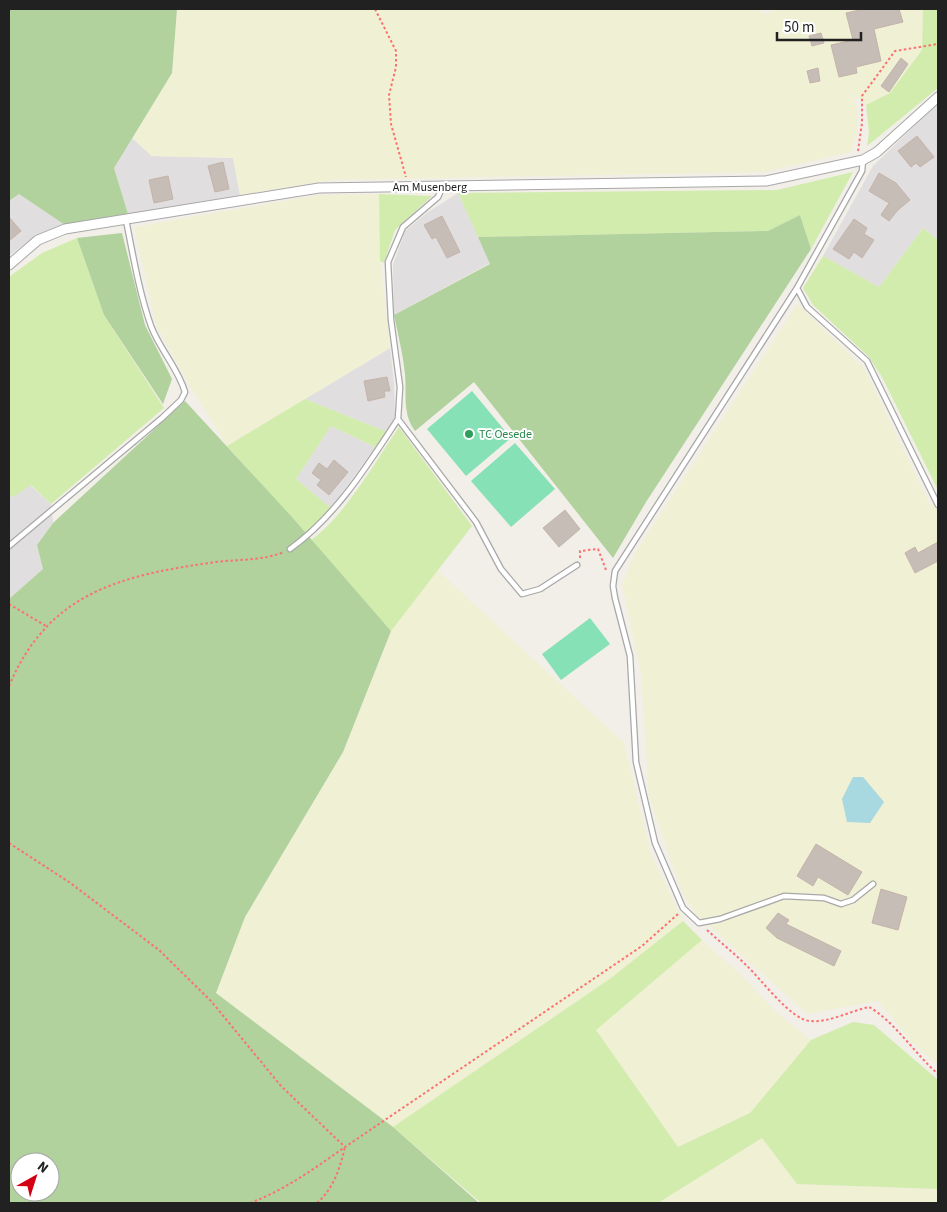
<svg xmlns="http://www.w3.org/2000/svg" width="947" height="1212" viewBox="0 0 947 1212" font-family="'Source Sans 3',sans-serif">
<rect width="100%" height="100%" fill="#f2eee8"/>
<!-- residential -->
<path fill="#e0dedf" d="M 938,103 L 938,240 L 923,228 L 879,287 L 823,256 L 873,166 Z
M 132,138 L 152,156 L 233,158 L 240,195 L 128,214 L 114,168 Z
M 458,193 L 490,263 L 394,315 L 393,265 L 405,231 L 428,212 Z
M 19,194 L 65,225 L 31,239 L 9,256 L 9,201 Z
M 390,348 L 394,383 L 395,416 L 387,432 L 305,399 Z
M 331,426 L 375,447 L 331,508 L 296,479 Z
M 30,485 L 51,504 L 53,523 L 37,545 L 43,569 L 9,599 L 9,494 L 13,497 Z"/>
<!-- farmland -->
<path fill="#f0f0d4" d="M 177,9 L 758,9 L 765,15 L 774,9 L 923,9 L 922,50 L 890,93 L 866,105 L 854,95 L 858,112 L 857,133 L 851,152 L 765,172 L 333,180 L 240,195 L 233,158 L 152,156 L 132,138 L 172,73 Z
M 379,194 L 380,261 L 390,348 L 227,446 L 190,386 L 156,325 L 134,227 L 318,195 Z
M 797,304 L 864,368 L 930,505 L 938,501 L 938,1066 L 912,1042 L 878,1001 L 807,1014 L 696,914 L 681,891 L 649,796 L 641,673 L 622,585 L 634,555 Z
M 437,570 L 624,743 L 651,855 L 683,921 L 611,978 L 393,1127 L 216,993 L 245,917 L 343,752 L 391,631 Z
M 702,940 L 740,974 L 775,1011 L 811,1040 L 750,1113 L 678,1147 L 595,1030 Z
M 762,1138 L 797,1184 L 938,1189 L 938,1203 L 658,1203 Z"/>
<!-- grass -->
<path fill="#d2ecae" d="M 923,9 L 938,9 L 938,88 L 867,146 L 869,132 L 866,105 L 890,93 L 922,50 Z
M 853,172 L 811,249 L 800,215 L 768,231 L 478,237 L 458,193 L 777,190 Z
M 379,194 L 432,196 L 395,230 L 384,263 L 380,261 Z
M 923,228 L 938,240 L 938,490 L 882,377 L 868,356 L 813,305 L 803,288 L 823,256 L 879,287 Z
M 77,238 L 104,315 L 164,408 L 51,504 L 31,485 L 13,497 L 9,494 L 9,277 L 42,253 Z
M 305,399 L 387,432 L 375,447 L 331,426 L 296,479 L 331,508 L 306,534 L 227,446 Z
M 399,427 L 472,526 L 391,631 L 311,540 C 344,517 376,461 399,427 Z
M 683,921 L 702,940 L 596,1030 L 678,1147 L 750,1113 L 811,1040 L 853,1022 L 874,1025 L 938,1080 L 938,1189 L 797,1184 L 762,1138 L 658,1203 L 481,1203 L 393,1127 L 611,978 Z"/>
<!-- forest -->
<path fill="#b1d19d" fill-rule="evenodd" d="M 9,9 L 177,9 L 172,73 L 114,168 L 128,214 L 65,225 L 19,194 L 9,201 Z
M 800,215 L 811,249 L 646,502 L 613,558 L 474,382 L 415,431 C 402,413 407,395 405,374 C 403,354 398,335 394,315 L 490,264 L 478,237 L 768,231 Z
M 122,233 L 145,325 L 172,379 L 163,404 L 104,315 L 77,238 Z
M 185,401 L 291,516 L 391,631 L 343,752 L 245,917 L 216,993 L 393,1127 L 479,1203 L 9,1203 L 9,599 L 43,569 L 37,545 L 53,523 ZM 20,1162 L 50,1162 L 50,1192 L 20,1192 Z"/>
<!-- pitch -->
<path fill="#86e1b6" d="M 472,391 L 511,438 L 466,476 L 427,429 Z
M 515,443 L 555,489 L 511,527 L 471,481 Z
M 590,618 L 610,644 L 561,680 L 542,654 Z"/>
<!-- water -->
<path fill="#a8d8e0" d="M 853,777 L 863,777 L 884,802 L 870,823 L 847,822 L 842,799 Z"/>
<!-- building -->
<path fill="#c7bdb7" stroke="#c4b3aa" d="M 864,9 L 899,9 L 903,22 L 874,29 L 881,61 L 856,67 L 857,73 L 839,77 L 831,45 L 853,40 L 846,13 Z
M 821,33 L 824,43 L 812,46 L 809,36 Z
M 901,58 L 908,64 L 889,92 L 881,86 Z
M 818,68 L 820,81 L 810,83 L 807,71 Z
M 917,136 L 934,157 L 920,167 L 916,163 L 911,167 L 898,151 Z
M 223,162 L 229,189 L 215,192 L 208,166 Z
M 879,173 L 896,183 L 910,200 L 898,210 L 889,221 L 881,215 L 889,203 L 869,191 Z
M 168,176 L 173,199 L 154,203 L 149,180 Z
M 442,216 L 460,252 L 447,258 L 436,237 L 432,239 L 424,225 Z
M 9,217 L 21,231 L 9,241 Z
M 854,219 L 867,228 L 864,234 L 874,240 L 862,258 L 854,252 L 849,259 L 833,249 Z
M 387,377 L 390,391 L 384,391 L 385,397 L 368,401 L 364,381 Z
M 334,460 L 348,472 L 329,495 L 317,485 L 321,480 L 312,473 L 319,463 L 327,469 Z
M 565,510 L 580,529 L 559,547 L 543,528 Z
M 938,542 L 938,561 L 915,573 L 905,553 L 915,547 L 918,553 Z
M 816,844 L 862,872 L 848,895 L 818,877 L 813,886 L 797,876 Z
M 881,889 L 907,897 L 898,930 L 872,923 Z
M 778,913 L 789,920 L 786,924 L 841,951 L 834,966 L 777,938 L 766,928 Z"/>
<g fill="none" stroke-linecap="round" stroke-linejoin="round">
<defs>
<path id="lane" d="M 863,160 L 862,171 L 797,288 L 615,571 L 613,586 L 615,598 L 630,656 L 636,762 L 655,843 L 683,908 L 699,923 L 720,919 L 784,896 L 824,898 L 841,904 L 853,900 L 873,884
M 442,188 L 438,197 L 403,227 L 388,262 L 391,320 L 400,387 L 398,419 L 476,522 L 501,569 L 522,594 L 540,589 L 577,565
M 797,288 L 807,307 L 867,361 L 938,505
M 9,546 L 162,418 L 181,400 L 185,392 C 178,368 160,350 151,326 C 139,292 133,255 126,220
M 290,549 C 336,516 367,466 398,419"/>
<path id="street" d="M 9,265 L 38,240 L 65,229 L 319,188 L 766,181 L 863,160 L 877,152 L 938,97"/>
</defs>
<!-- lane casing -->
<use href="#lane" stroke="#a8a8a8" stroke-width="7"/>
<!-- street casing -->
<use href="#street" stroke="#a8a8a8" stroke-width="11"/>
<!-- path -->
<path stroke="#fc716f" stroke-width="2" stroke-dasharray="2.5 2.5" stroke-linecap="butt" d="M 375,9 L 396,51 L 396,67 L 389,95 L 391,124 L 406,177
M 858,151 L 862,123 L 862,96 L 895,51 L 938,44
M 580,558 L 580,551 L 598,549 L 606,570
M 9,604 L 46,626
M 9,686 C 49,591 123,575 216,562 C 239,559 262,561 284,552
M 9,843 L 69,882 L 159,950 L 211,1001 L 281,1086 L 345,1147 L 642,946 L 678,914
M 707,930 C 720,942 734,953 747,966 C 761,979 791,1020 810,1021 C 829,1023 850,1011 869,1007 C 893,1020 916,1055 938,1074
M 250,1203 C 285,1190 315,1168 345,1147
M 317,1203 C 334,1188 340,1168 345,1147"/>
<!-- lane -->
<use href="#lane" stroke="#fff" stroke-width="4.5"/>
<!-- street -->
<use href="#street" stroke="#fff" stroke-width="9"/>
</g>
<!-- markers -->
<circle fill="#2e9e5b" stroke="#fff" stroke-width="2" cx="469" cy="434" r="5"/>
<g text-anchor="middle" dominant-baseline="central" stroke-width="4" stroke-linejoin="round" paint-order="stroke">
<!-- street labels -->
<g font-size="12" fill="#212121" stroke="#fff">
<text x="430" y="187">Am Musenberg</text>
</g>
<!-- leisure labels -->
<g font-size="12" fill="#27864d" stroke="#fff" text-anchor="start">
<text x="479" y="434">TC Oesede</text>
</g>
</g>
<!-- border -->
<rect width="947" height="1212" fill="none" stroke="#212121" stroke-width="20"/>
<!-- north arrow -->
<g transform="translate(35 1177) rotate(39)"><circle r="24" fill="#ffffff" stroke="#a6a6a6"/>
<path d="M0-4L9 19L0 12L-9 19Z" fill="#d30013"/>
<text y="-8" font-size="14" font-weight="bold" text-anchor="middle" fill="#212121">N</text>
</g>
<!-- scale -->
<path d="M777 32v8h84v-8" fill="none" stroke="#212121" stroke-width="2.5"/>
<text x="784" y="32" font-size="15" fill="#212121" stroke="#ffffff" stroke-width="4" paint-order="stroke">50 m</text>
</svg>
